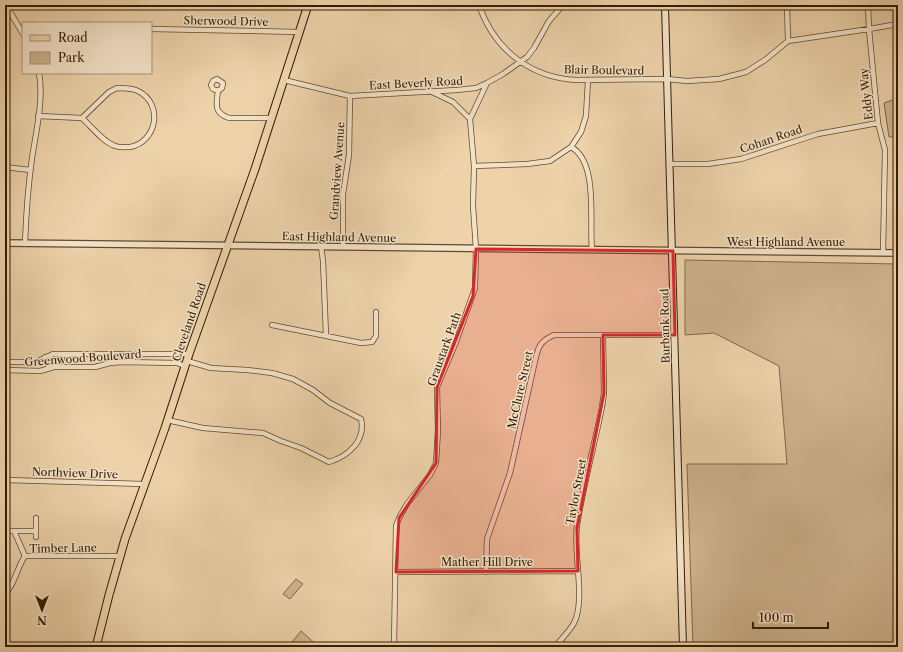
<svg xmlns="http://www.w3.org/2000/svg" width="903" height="652" viewBox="0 0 903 652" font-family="'Libre Caslon Text',serif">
<rect width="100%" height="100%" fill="#edd2aa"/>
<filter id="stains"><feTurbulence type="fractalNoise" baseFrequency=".005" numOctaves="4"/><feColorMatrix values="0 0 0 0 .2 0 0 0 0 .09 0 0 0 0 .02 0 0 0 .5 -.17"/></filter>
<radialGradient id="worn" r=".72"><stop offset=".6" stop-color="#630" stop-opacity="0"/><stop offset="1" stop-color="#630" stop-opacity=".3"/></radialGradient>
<!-- green -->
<path fill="#ceb38e" stroke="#816848" d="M 898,98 L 898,137 L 889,137 L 884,103 Z
M 685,260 L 898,264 L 898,647 L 693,647 L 687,464 L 787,464 L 779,366 L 714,333 L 685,335 Z
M 296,579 L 303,584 L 290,599 L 283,594 Z
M 301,631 L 319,647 L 288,647 Z"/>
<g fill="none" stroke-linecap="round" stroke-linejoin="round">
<defs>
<path id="minor" d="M 6,5 L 23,34
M 479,5 C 494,49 530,78 577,80 L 667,79 L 687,81 L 719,79 L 746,72 L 765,60 L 788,41 L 869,29 L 898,24
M 787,5 L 788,41
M 868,5 L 869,29 L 878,123 L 885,150 L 883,253
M 427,7 L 434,5
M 151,29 L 300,32
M 284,80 L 350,96 L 457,90 L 476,88 L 487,83 L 503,74 L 527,57 L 534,48 L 549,21 L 563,5
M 117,88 C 124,88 132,88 138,91 C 164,104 157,142 130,147 C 125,147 120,148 115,146 C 102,141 92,127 82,118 L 109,92 Z
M 218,91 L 213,89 L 211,85 L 213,81 L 217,79 L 223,83 L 222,88 L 218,91 C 216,105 214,113 229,118 L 270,118
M 38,116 L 82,118
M 470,119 L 487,83
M 571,147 C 599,162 589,223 592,250
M 669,164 L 708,164 L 741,159 L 818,134 L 878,123
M 474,166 L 527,164 L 550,161 L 571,147 L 581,132 L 586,116 L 588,80
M 5,167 L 30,170
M 25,244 C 26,215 28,187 32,158 C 36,132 44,99 39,73
M 321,246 L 323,261 L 326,335
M 343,247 L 343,194 L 349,155 L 350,96
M 272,325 L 361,343 L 372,342 L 376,336 L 376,312
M 45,357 L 49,368
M 5,362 L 36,362 L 53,354 L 189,354
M 5,370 L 40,371 L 54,367 L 95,367 L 110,363 L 122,362 L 177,363 L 185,366
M 167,420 L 203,428 L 263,433 L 281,441 L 301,448 L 329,462 C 349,456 366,440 361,419 L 330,403 L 313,390 L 293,379 L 272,373 L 247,370 L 211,368 L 187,361
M 5,480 L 144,484
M 5,531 L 14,531 L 25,556
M 14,531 L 36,531
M 36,537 L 36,518
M 396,572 L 578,571
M 486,572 L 487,539 L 510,473 L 535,361 C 538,347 540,341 554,335 L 675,335
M 5,593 C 15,585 17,567 25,556 L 120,556
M 560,641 L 567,647
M 394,647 L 396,526 L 399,518 L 407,504 L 430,475 L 436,463 L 438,431 L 437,387 L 456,342 L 475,288 L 476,249 L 473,206 L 474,166 L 470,119 L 453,102 L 430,91
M 555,647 C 561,639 569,632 574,623 C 586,600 573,553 577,526 C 583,486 594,447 602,407 L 604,393 L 603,335"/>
<path id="tertiary" d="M 5,243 L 898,253"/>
<path id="secondary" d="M 665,5 L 683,647"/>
<path id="primary" d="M 96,647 L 109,595 L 125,539 L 165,428 L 189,354 L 255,169 L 308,5"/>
</defs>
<!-- minor casing -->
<use href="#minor" stroke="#624a2d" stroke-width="6"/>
<!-- tertiary casing -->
<use href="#tertiary" stroke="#624a2d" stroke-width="8"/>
<!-- secondary casing -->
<use href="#secondary" stroke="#341d03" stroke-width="8"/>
<!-- primary casing -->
<use href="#primary" stroke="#341d03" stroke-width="9"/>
<!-- minor -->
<use href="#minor" stroke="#f3e2c8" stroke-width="4.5"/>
<!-- tertiary -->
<use href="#tertiary" stroke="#f3e2c8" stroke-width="5.5"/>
<!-- secondary -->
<use href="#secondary" stroke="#f3e2c8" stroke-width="6"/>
<!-- primary -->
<use href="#primary" stroke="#edd2aa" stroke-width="7"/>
</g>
<!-- marked area -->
<path fill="#d62828" fill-opacity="0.2" stroke="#d62828" stroke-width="3" stroke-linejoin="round" d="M 476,249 L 673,251 L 675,335 L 603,335 L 604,393 L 577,528 L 578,571 L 396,572 L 399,518 L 436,463 L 437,387 L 473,296 Z"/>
<g text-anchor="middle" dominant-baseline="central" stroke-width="3" stroke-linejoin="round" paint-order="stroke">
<!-- street labels -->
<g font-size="11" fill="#341d03" stroke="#f3e2c8">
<text transform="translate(226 21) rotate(1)">Sherwood Drive</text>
<text transform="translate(604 70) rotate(1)">Blair Boulevard</text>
<text transform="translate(416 83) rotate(-3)">East Beverly Road</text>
<text transform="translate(866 94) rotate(-96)">Eddy Way</text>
<text transform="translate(771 139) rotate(-19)">Cohan Road</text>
<text transform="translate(337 171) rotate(-86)">Grandview Avenue</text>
<text transform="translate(339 237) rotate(1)">East Highland Avenue</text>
<text x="786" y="242">West Highland Avenue</text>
<text transform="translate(189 322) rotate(-71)">Cleveland Road</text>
<text transform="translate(665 326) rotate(-91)">Burbank Road</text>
<text transform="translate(444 349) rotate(-70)">Graustark Path</text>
<text transform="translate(83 358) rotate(-4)">Greenwood Boulevard</text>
<text transform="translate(520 390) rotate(-77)">McClure Street</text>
<text transform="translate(75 473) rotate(2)">Northview Drive</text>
<text transform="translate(576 492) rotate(-79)">Taylor Street</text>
<text transform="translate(63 548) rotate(-1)">Timber Lane</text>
<text x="487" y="562">Mather Hill Drive</text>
</g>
</g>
<!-- margin -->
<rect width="903" height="652" fill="none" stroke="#edd2aa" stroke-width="20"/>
<rect x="6" y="6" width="891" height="640" fill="none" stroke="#341d03" stroke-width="2"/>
<rect x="10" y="10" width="883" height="632" fill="none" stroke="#341d03"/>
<!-- legend -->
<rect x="22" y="22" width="130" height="52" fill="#f3e2c8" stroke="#a79379"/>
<rect x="30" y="35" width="20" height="6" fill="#edd2aa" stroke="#a79379"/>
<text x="58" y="42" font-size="12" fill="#341d03">Road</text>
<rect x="30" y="52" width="20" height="12" fill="#ceb38e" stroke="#a79379"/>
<text x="58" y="62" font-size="12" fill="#341d03">Park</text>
<!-- north arrow -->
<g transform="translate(42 610) rotate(180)" stroke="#f3e2c8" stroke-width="3" paint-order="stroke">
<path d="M0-3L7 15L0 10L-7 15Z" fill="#341d03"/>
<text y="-6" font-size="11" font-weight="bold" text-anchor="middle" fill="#341d03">N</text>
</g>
<!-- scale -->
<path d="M753 622v6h75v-6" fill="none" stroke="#341d03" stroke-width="2"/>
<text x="759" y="622" font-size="12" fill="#341d03" stroke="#f3e2c8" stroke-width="3" paint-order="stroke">100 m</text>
<rect width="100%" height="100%" filter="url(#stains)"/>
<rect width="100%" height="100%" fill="url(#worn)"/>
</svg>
